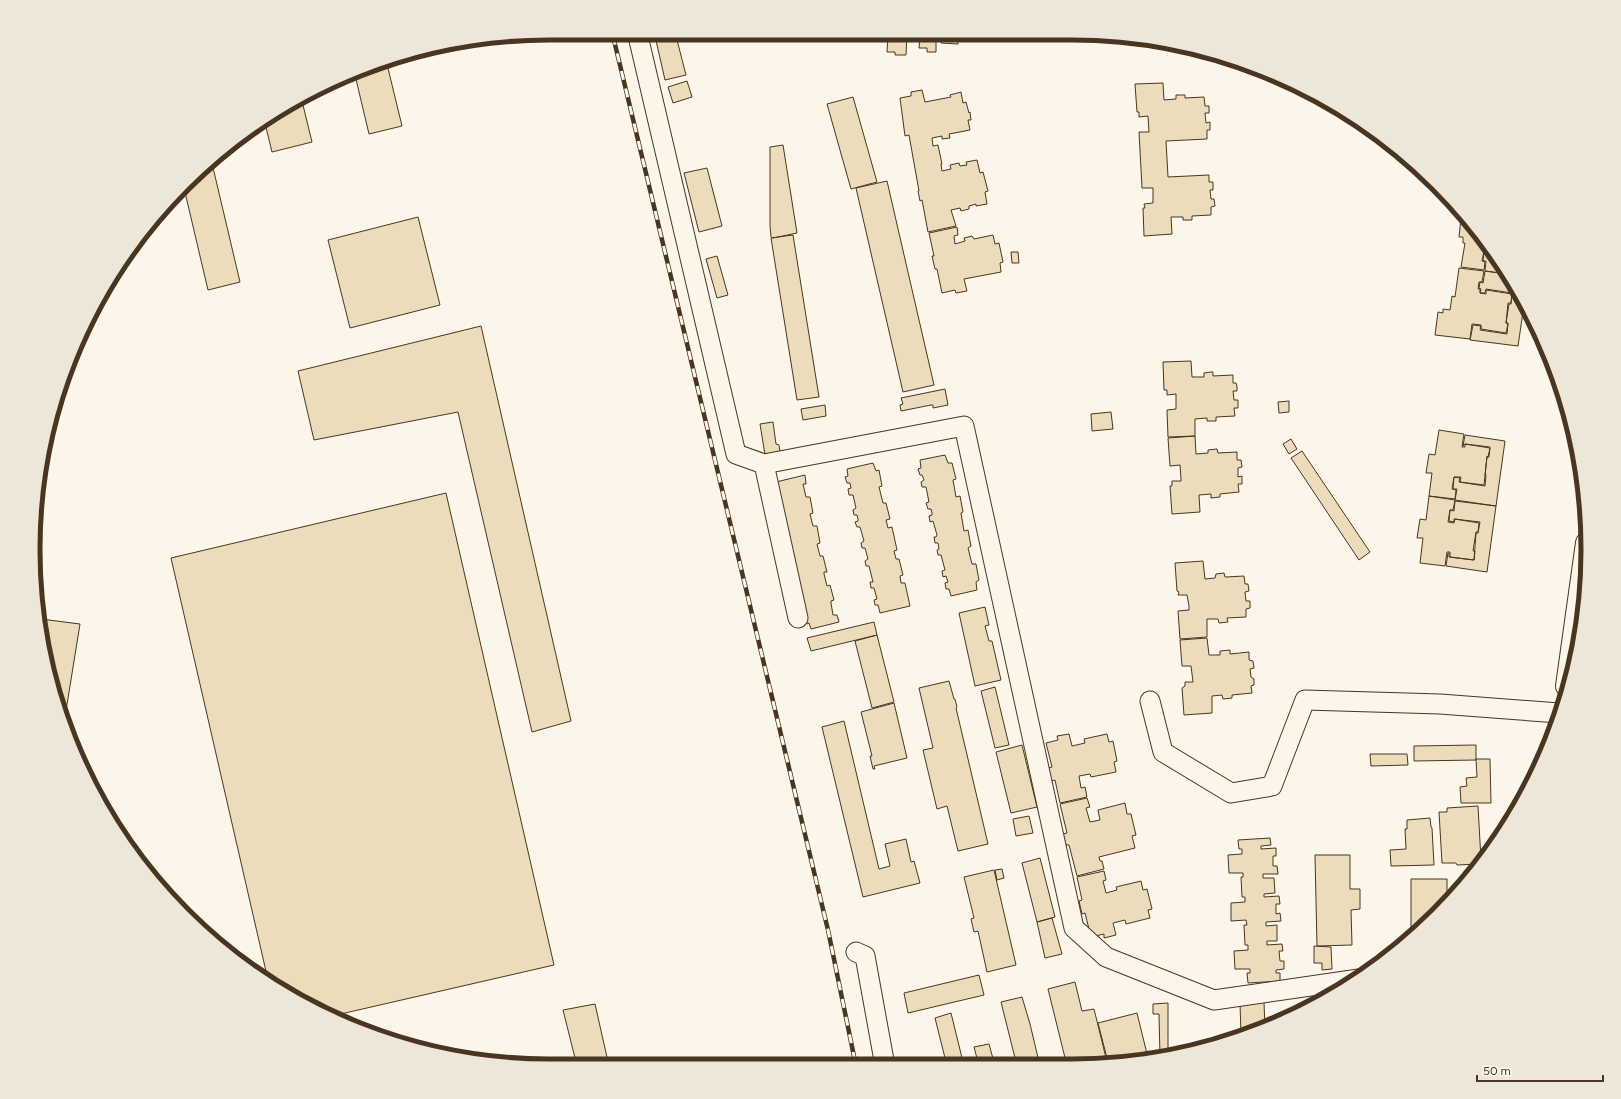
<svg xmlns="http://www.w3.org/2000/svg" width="1621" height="1099" viewBox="0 0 1621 1099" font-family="Figtree,sans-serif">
<rect width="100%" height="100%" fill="#fbf6e9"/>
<!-- building -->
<path fill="#ecdcbc" stroke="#4a3520" d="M 888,34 L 907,34 L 906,55 L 895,55 L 895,52 L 887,52 Z
M 915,34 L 958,34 L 958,44 L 941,43 L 941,35 L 936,35 L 936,52 L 927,52 L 927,48 L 919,48 L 920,38 L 915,38 Z
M 655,36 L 676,36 L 686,75 L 665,80 Z
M 386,60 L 402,126 L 369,134 L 355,75 Z
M 687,81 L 692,97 L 673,103 L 668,87 Z
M 1163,83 L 1164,100 L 1176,99 L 1176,95 L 1185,95 L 1185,98 L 1204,97 L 1205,106 L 1209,106 L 1209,113 L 1205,113 L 1206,123 L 1210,122 L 1210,130 L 1207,130 L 1207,139 L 1166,141 L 1168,177 L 1209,175 L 1209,182 L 1213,182 L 1213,190 L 1210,190 L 1211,199 L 1214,199 L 1215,206 L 1211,207 L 1211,215 L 1192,216 L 1192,220 L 1183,220 L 1183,217 L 1171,217 L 1172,234 L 1144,236 L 1143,208 L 1145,208 L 1144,204 L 1153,203 L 1153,188 L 1142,188 L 1139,132 L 1149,132 L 1148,116 L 1139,117 L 1139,112 L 1137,112 L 1135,84 Z
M 922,90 L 925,102 L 951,97 L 950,95 L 961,92 L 963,103 L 966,102 L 969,113 L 970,112 L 971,120 L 968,120 L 970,130 L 949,134 L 950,138 L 942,139 L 942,136 L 932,138 L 933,146 L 938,145 L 942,164 L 941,164 L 942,171 L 951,169 L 950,165 L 959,163 L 960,166 L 967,165 L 966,162 L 977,160 L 980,173 L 983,172 L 988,191 L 985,192 L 987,204 L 976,206 L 976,204 L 969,206 L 969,209 L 961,211 L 960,208 L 951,210 L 956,226 L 928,232 L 922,200 L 920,201 L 918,191 L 919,191 L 909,135 L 905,136 L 900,98 L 911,96 L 911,92 Z
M 853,97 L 877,182 L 851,189 L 827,104 Z
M 302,101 L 312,142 L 272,152 L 264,119 Z
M 783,145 L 797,233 L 773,238 L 771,237 L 770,226 L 770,147 Z
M 211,159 L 240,282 L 208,290 L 184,188 Z
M 707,168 L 722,226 L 699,232 L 684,173 Z
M 887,181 L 934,385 L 903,392 L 856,188 Z
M 418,217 L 440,305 L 350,328 L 328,240 Z
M 1461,218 L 1464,218 L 1495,256 L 1490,255 L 1490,252 L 1484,251 L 1482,261 L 1485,262 L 1484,270 L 1461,267 L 1465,243 L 1463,243 L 1463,237 L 1459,237 Z
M 957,227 L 958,235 L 954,236 L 955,244 L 965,241 L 964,238 L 972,236 L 974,239 L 993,235 L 995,244 L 999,243 L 1003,262 L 1000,263 L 1001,272 L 964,279 L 967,291 L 956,293 L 955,290 L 942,293 L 937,269 L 935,269 L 932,256 L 934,256 L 929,233 Z
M 793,235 L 819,397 L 797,400 L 771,238 Z
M 1484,251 L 1490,252 L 1489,255 L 1496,256 L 1507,274 L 1485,271 L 1486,261 L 1483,261 Z
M 1011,252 L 1018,252 L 1019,263 L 1012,263 Z
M 717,256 L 728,295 L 717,298 L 706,259 Z
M 1459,268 L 1484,271 L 1482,282 L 1479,282 L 1478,289 L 1480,289 L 1480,293 L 1486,294 L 1486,290 L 1512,294 L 1511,303 L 1508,303 L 1506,323 L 1508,324 L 1506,333 L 1481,329 L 1481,325 L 1472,324 L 1470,339 L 1435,335 L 1438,312 L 1443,313 L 1443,309 L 1450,310 L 1452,296 L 1455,297 Z
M 1485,271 L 1507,274 L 1524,305 L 1518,346 L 1470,340 L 1473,325 L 1481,326 L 1480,330 L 1507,334 L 1508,323 L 1506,323 L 1509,304 L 1511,304 L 1512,293 L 1486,289 L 1485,293 L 1480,293 L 1481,289 L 1479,288 L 1480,282 L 1483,283 Z
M 481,326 L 571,721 L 532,732 L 458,412 L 314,440 L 298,371 Z
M 1191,361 L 1192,377 L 1204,377 L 1204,373 L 1211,372 L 1213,372 L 1213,376 L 1233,375 L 1233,383 L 1236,383 L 1237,386 L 1237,391 L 1233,391 L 1234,400 L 1238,400 L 1238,408 L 1234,408 L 1235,416 L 1216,417 L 1216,421 L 1207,421 L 1207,418 L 1195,419 L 1195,436 L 1168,437 L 1167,410 L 1176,409 L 1176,394 L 1167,395 L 1167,390 L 1164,390 L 1163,362 Z
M 945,389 L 948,405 L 933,408 L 933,405 L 931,405 L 901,411 L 900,405 L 903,404 L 901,398 Z
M 1289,401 L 1289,412 L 1279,413 L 1278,402 Z
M 825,405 L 826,416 L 803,420 L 801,409 Z
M 1111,412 L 1113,429 L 1092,431 L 1091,414 Z
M 773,422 L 776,444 L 779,445 L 780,452 L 765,455 L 760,424 Z
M 1439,430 L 1464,434 L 1462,447 L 1465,447 L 1465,444 L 1490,448 L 1488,457 L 1487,456 L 1484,485 L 1460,482 L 1461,477 L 1454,477 L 1452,489 L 1456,490 L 1455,499 L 1429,496 L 1432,473 L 1426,473 L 1429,454 L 1435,455 Z
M 1465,435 L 1505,441 L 1496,506 L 1455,500 L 1457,489 L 1453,489 L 1454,477 L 1460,478 L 1459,482 L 1485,486 L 1486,475 L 1485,475 L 1487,457 L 1489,457 L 1490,447 L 1465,444 L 1463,446 Z
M 1195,436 L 1196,454 L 1208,453 L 1208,450 L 1217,449 L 1218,453 L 1237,452 L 1237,460 L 1241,460 L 1242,467 L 1238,468 L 1238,477 L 1242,476 L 1242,484 L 1238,484 L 1239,492 L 1220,494 L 1220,497 L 1211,498 L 1211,494 L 1199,495 L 1200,512 L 1172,514 L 1170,486 L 1172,486 L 1172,481 L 1181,481 L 1181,479 L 1180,465 L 1170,466 L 1168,438 Z
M 1291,439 L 1297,449 L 1289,454 L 1283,444 Z
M 1302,451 L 1370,552 L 1359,560 L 1291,458 Z
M 945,455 L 948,463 L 952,463 L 956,479 L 953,480 L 956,497 L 960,496 L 963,512 L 961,513 L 964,531 L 968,530 L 971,546 L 968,548 L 972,564 L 976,564 L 979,580 L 976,582 L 977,590 L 951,596 L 949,589 L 946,589 L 945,583 L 948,582 L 946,576 L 943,577 L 942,571 L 945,570 L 941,555 L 938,555 L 937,550 L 939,549 L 938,543 L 935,543 L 934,537 L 936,537 L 937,535 L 933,521 L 930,522 L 929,516 L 932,515 L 932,513 L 931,509 L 928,509 L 926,503 L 929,502 L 926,487 L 922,487 L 921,482 L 924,480 L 922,475 L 920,475 L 918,469 L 921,468 L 920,460 Z
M 873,463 L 876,471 L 879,470 L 882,486 L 879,487 L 883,503 L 886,503 L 890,519 L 886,520 L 888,528 L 892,527 L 897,550 L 894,551 L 896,559 L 899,559 L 903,575 L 900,576 L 901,583 L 905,583 L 910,606 L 880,613 L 878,605 L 875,605 L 874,600 L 877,599 L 874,588 L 871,588 L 870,582 L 873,582 L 869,566 L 866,566 L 865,561 L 868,559 L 865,548 L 862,548 L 861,543 L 864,541 L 860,527 L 857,527 L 855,522 L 858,521 L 858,519 L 857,515 L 854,515 L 853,510 L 856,508 L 853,495 L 849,495 L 848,489 L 851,488 L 850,483 L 847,483 L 845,477 L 848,476 L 847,469 Z
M 805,475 L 806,484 L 803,484 L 806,497 L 810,497 L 813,513 L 810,514 L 813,526 L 817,526 L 820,543 L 817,544 L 820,556 L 823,556 L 827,572 L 824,572 L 824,574 L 827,586 L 830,585 L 834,600 L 831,601 L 831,603 L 833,615 L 837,615 L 839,622 L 811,629 L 809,623 L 807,624 L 803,606 L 776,482 Z
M 446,493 L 554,965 L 332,1016 L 321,1013 L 268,980 L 171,558 Z
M 1429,496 L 1455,500 L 1453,510 L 1450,510 L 1448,522 L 1454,523 L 1455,519 L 1479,523 L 1478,532 L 1476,532 L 1473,551 L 1475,551 L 1474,560 L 1450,557 L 1450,552 L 1447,552 L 1445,566 L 1420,563 L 1423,538 L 1417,538 L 1420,519 L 1426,520 Z
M 1455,501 L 1496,506 L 1487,572 L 1446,566 L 1448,553 L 1449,553 L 1449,557 L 1474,560 L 1476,533 L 1478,533 L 1480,522 L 1454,519 L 1454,522 L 1449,521 L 1450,510 L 1454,511 Z
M 1203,561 L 1205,579 L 1215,578 L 1216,574 L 1224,573 L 1225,577 L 1226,577 L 1244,576 L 1245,584 L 1248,584 L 1249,591 L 1245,592 L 1246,601 L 1250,601 L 1250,608 L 1246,609 L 1246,617 L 1227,618 L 1228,622 L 1219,623 L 1218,619 L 1207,619 L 1207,637 L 1180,639 L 1178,611 L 1189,610 L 1189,606 L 1187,595 L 1178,595 L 1179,592 L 1177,591 L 1175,563 Z
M 985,607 L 989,625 L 985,626 L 989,641 L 992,641 L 1001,680 L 975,686 L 959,613 Z
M 41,619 L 80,624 L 64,723 L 43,650 Z
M 874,622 L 877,635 L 811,651 L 807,638 Z
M 877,635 L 894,702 L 872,708 L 855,641 Z
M 1207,638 L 1209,655 L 1220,655 L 1220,651 L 1230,650 L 1230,654 L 1249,652 L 1249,660 L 1253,661 L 1254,668 L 1250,669 L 1251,677 L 1254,679 L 1254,685 L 1251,686 L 1252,693 L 1232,695 L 1232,698 L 1223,699 L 1222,695 L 1212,696 L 1212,713 L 1184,715 L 1182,688 L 1185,686 L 1185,682 L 1193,682 L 1191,666 L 1182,666 L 1180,640 Z
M 949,681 L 954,699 L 955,699 L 957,707 L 956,708 L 988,844 L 958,851 L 947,806 L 937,809 L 923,750 L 933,748 L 919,688 Z
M 995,687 L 1009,745 L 995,748 L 981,691 Z
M 894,703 L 907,758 L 874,766 L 875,769 L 873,769 L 870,756 L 872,756 L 861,712 Z
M 844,721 L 879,869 L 890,866 L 885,844 L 906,839 L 911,862 L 914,861 L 920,883 L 863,897 L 822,727 Z
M 1069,734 L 1072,746 L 1085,743 L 1084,739 L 1107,734 L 1109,742 L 1113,741 L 1117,761 L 1114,762 L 1116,772 L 1091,777 L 1090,774 L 1079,776 L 1081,788 L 1085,787 L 1087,797 L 1060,803 L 1055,780 L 1051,781 L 1048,768 L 1052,767 L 1046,743 L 1058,740 L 1057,736 Z
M 1022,745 L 1037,807 L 1011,813 L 996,752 Z
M 1476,745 L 1476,760 L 1414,761 L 1414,746 Z
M 1370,754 L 1407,754 L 1408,765 L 1371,766 Z
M 1476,759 L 1490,759 L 1491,803 L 1461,803 L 1460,787 L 1467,786 L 1466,778 L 1477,777 Z
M 1087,798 L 1090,807 L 1086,808 L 1090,822 L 1100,820 L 1098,810 L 1125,803 L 1127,814 L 1131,814 L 1136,835 L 1132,836 L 1135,848 L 1099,857 L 1100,861 L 1102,861 L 1104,869 L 1077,876 L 1069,845 L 1066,845 L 1063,834 L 1067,833 L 1060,804 Z
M 1478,806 L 1481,860 L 1478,864 L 1457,865 L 1456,863 L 1442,863 L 1439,812 L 1447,812 L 1447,808 Z
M 1029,816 L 1033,833 L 1016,836 L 1013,819 Z
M 1430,818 L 1431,827 L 1432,828 L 1434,865 L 1391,866 L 1390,850 L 1406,849 L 1405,829 L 1407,829 L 1407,820 Z
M 1270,838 L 1271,845 L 1261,846 L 1261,849 L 1276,848 L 1276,856 L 1273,856 L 1273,866 L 1277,866 L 1278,874 L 1263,874 L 1263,878 L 1274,878 L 1275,893 L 1264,894 L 1264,897 L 1279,896 L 1280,904 L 1276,904 L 1276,914 L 1280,913 L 1281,921 L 1266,922 L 1266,926 L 1277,925 L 1277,941 L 1267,941 L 1267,945 L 1282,944 L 1283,951 L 1279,951 L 1280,961 L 1284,961 L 1284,969 L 1276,970 L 1276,973 L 1280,973 L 1280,981 L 1248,983 L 1247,973 L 1250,973 L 1250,969 L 1235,969 L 1234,951 L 1248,950 L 1248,945 L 1245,945 L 1244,925 L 1247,925 L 1246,920 L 1231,921 L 1231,903 L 1245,902 L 1245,897 L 1242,897 L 1241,877 L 1243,877 L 1243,873 L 1229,873 L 1228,855 L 1242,854 L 1242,849 L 1239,849 L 1238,840 Z
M 1315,855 L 1350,855 L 1350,889 L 1360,889 L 1360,909 L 1351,910 L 1352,945 L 1317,946 Z
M 1040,858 L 1055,917 L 1037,922 L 1022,863 Z
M 1002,869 L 1004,878 L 997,880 L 995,870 Z
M 994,870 L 1016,965 L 987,972 L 978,931 L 974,932 L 971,919 L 974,918 L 964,877 Z
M 1104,871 L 1106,880 L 1103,881 L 1106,893 L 1117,890 L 1116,887 L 1141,881 L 1143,890 L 1147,889 L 1152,909 L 1148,910 L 1150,918 L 1126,924 L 1125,920 L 1113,923 L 1116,935 L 1104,938 L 1104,934 L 1091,937 L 1085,913 L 1082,914 L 1079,901 L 1082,900 L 1077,877 Z
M 1411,879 L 1447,879 L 1447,902 L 1437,915 L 1411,935 Z
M 1052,918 L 1062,954 L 1045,958 L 1037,922 Z
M 1314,946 L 1331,947 L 1332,969 L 1322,970 L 1322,963 L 1314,963 Z
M 979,975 L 984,995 L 908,1013 L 904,993 Z
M 1075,982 L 1082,1011 L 1094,1009 L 1107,1062 L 1067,1066 L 1048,989 Z
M 1328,987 L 1328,995 L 1325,997 L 1313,997 L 1313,988 Z
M 1022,997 L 1030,1024 L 1040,1066 L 1017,1066 L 1001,1002 Z
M 1264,1002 L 1265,1028 L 1241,1035 L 1240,1003 Z
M 1168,1003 L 1168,1056 L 1160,1057 L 1159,1014 L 1153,1014 L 1153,1004 Z
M 595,1004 L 609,1066 L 577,1066 L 563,1010 Z
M 951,1013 L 964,1066 L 947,1066 L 935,1018 Z
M 1137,1013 L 1148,1058 L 1108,1062 L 1098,1023 Z
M 989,1044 L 995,1066 L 979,1066 L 974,1047 Z"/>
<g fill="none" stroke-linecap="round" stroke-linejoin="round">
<defs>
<path id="minor" d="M 638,36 L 736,454 L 764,464 L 964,426 L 1074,928 L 1106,957 L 1214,1000 L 1359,979
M 764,464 L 798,618
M 1150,701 L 1163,752 L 1231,793 L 1272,786 L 1305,700 L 1440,704 L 1559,713
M 856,952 L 865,956 L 885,1066"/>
<path id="major" d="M 1567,686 L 1587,543"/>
</defs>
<!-- minor casing -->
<use href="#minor" stroke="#4a3520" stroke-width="21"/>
<!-- major casing -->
<use href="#major" stroke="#4a3520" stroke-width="24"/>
<!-- minor -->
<use href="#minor" stroke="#fbf6e9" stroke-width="19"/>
<!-- major -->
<use href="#major" stroke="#fbf6e9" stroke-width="22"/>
<defs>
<path id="rail" d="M 613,36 L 828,930 L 856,1066"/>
</defs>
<!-- rail casing -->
<use href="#rail" stroke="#4a3520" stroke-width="4.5"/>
<!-- rail -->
<use href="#rail" stroke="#fbf6e9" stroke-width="3" stroke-dasharray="9" stroke-linecap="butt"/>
</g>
<!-- crop -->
<path d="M0 0H1621V1099H0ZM549 40H1072A509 509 0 0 1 1581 549V550A509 509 0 0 1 1072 1059H549A509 509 0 0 1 40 550V549A509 509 0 0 1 549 40Z" fill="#ede7d9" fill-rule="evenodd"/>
<path fill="none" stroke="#4a3520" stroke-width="5" d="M549 40H1072A509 509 0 0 1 1581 549V550A509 509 0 0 1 1072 1059H549A509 509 0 0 1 40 550V549A509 509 0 0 1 549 40Z"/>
<!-- scale -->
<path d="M1477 1075v6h126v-6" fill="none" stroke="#4a3520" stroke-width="2"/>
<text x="1483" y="1075" font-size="12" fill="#4a3520" stroke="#fbf6e9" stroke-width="3" paint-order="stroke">50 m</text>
</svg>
